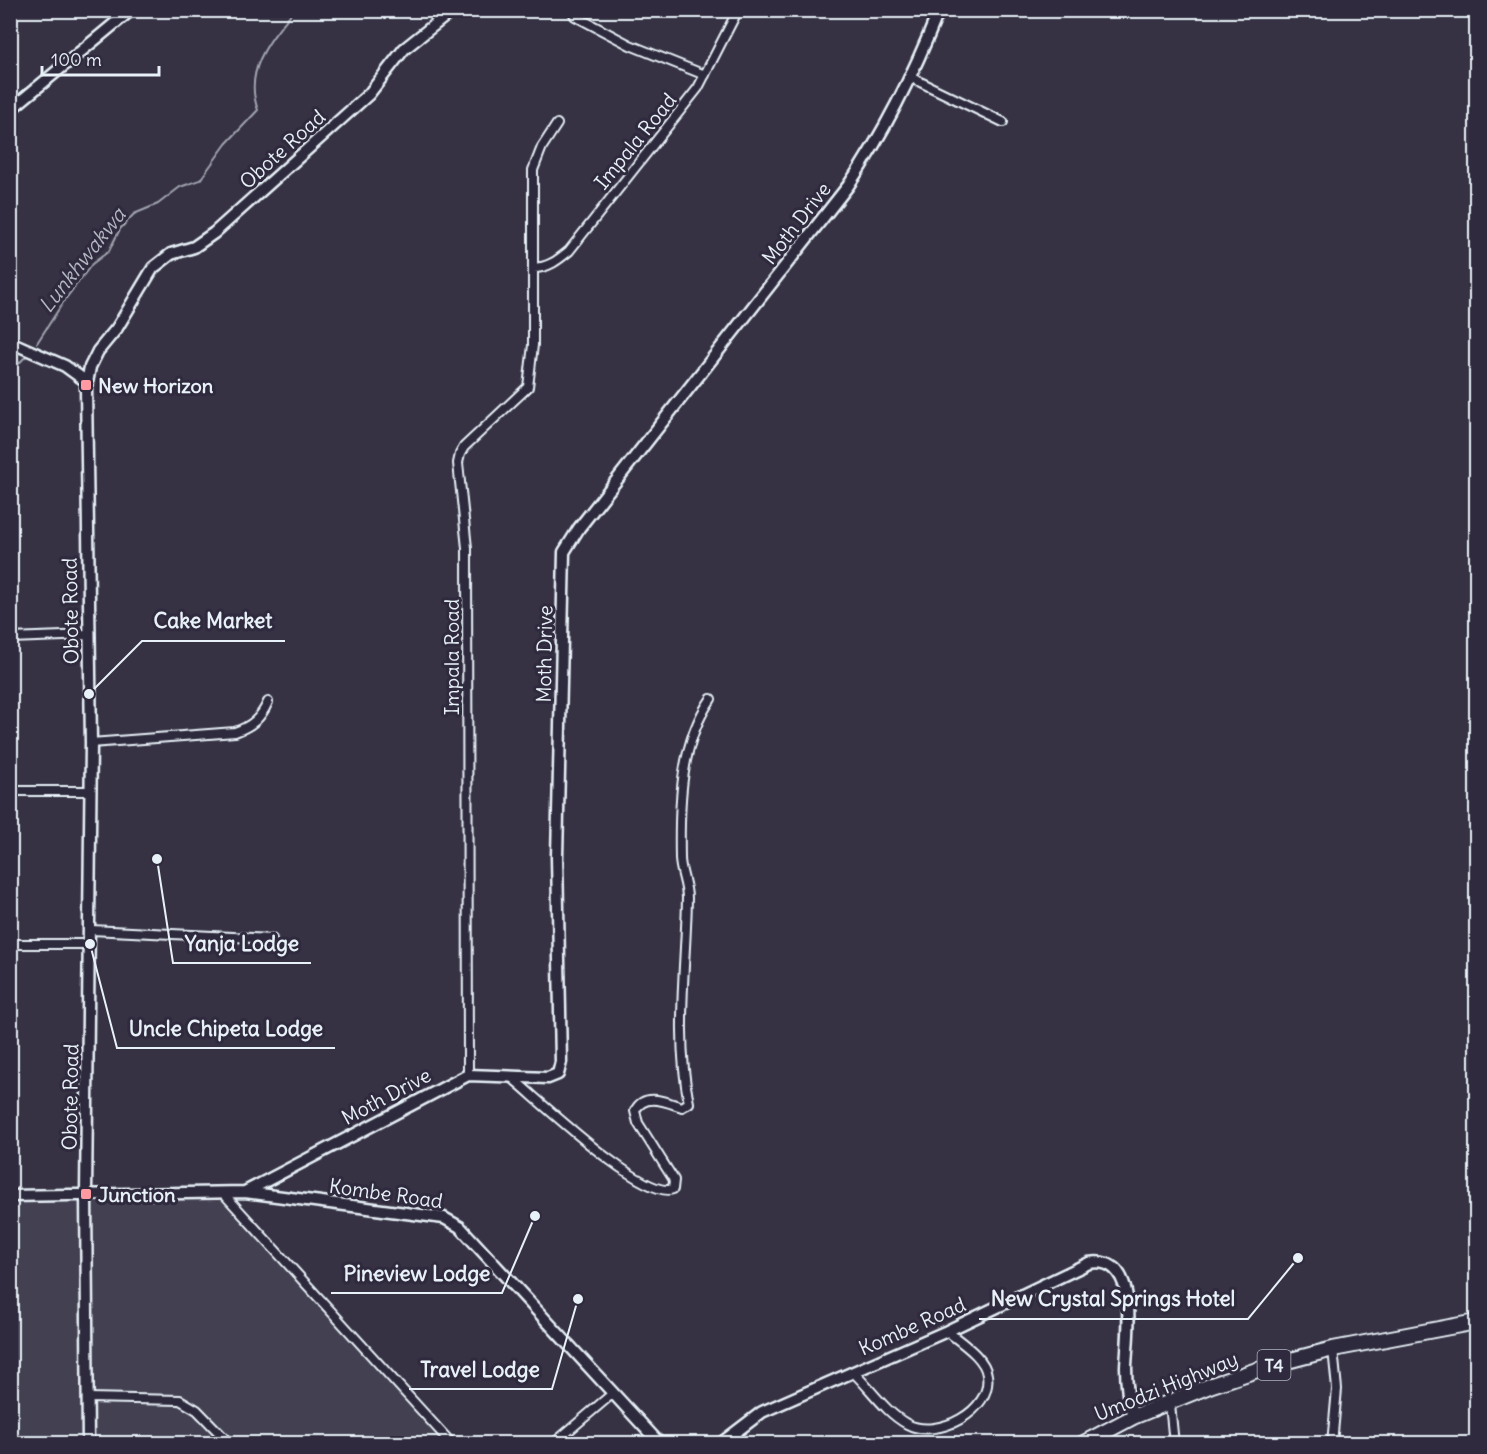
<svg xmlns="http://www.w3.org/2000/svg" width="1487" height="1454" viewBox="0 0 1487 1454" font-family="Delius,sans-serif">
<rect width="100%" height="100%" fill="#363244"/>
<filter id="ink" filterUnits="userSpaceOnUse"><feTurbulence type="fractalNoise" baseFrequency=".0167" numOctaves="2"/><feDisplacementMap in="SourceGraphic" scale="12" xChannelSelector="R" yChannelSelector="G"/><feConvolveMatrix kernelMatrix="1 2 1 2 8 2 1 2 1" color-interpolation-filters="sRGB"/></filter>
<g filter="url(#ink)">
<!-- built -->
<path fill="#433f51" d="M 11,1194 L 234,1200 L 457,1443 L 11,1444 Z"/>
<g fill="none" stroke-linecap="round" stroke-linejoin="round">
<!-- stream -->
<path stroke="#a0a4af" stroke-width="2" d="M 37,343 L 64,301 L 92,264 L 109,251 L 120,229 L 134,214 L 158,204 L 180,187 L 200,180 L 226,144 L 258,110 C 243,70 270,40 294,10
M 10,373 L 27,355"/>
<defs>
<path id="street" d="M 572,10 L 575,16 L 630,45 L 705,75
M 912,78 L 1003,122
M 533,268 C 548,268 558,260 569,251 L 698,88 L 738,10
M 10,638 L 90,635
M 91,743 L 235,732 C 252,726 261,718 268,702
M 10,791 L 90,791
M 91,930 L 272,939
M 10,944 L 90,944
M 468,1075 L 467,548 L 458,463 L 460,454 L 464,447 L 528,387 L 533,345 L 533,170 L 542,147 L 557,124
M 511,1077 C 537,1098 644,1201 673,1189 L 674,1180 L 638,1123 L 635,1111 C 644,1092 666,1102 682,1107 L 689,1103 C 675,1036 686,965 687,898 C 687,884 680,871 680,858 C 679,805 680,743 711,699
M 224,1194 L 452,1444
M 853,1372 C 871,1389 885,1412 907,1424 C 937,1440 993,1411 987,1375 C 985,1357 960,1342 947,1331
M 88,1398 L 180,1400 L 197,1410 L 230,1444
M 1170,1404 L 1174,1444
M 553,1444 L 612,1394
M 1332,1444 L 1337,1389 L 1333,1349"/>
<path id="secondary" d="M 10,110 L 131,10
M 10,342 L 65,366 L 87,382
M 245,1192 L 468,1075 L 548,1078 L 558,1074 L 561,1062 L 557,857 L 564,552 L 579,528 L 848,186 C 886,130 914,73 939,10
M 10,1196 L 245,1192 L 444,1218 L 460,1227 L 660,1444
M 88,1444 L 86,1194 L 91,743 L 86,388 L 90,367 L 98,351 L 117,328 L 153,268 L 171,254 L 194,247 L 214,233 L 369,94 L 404,49 L 453,10
M 720,1444 L 762,1412 L 947,1331 L 1089,1263 C 1141,1254 1127,1336 1126,1367 C 1126,1384 1128,1400 1133,1417"/>
<path id="highway" d="M 1082,1444 L 1133,1417 L 1212,1385 L 1272,1365 L 1333,1349 L 1476,1322"/>
</defs>
<!-- street casing -->
<use href="#street" stroke="#e8f1f8" stroke-width="12"/>
<!-- secondary casing -->
<use href="#secondary" stroke="#e8f1f8" stroke-width="15"/>
<!-- highway casing -->
<use href="#highway" stroke="#e8f1f8" stroke-width="18"/>
<!-- street -->
<use href="#street" stroke="#2f2a3d" stroke-width="8"/>
<!-- secondary -->
<use href="#secondary" stroke="#2f2a3d" stroke-width="10"/>
<!-- highway -->
<use href="#highway" stroke="#2f2a3d" stroke-width="14"/>
</g>
</g>
<!-- markers -->
<g fill="#ff9aa2" stroke="#2f2a3d" stroke-width="2">
<rect x="80" y="379" width="12" height="12" rx="3"/>
<rect x="80" y="1188" width="12" height="12" rx="3"/>
</g>
<g text-anchor="middle" dominant-baseline="central" stroke-width="6" stroke-linejoin="round" paint-order="stroke">
<!-- shield labels -->
<rect fill="#2f2a3d" stroke="#b0b5c0" stroke-width="1.5" x="1257.5" y="1350" width="33" height="30" rx="4.5"/>
<g font-size="18" font-weight="bold" fill="#e8f1f8">
<text x="1274" y="1365">T4</text>
</g>
<!-- street labels -->
<g font-size="20" fill="#e8f1f8" stroke="#2f2a3d">
<text transform="translate(635 141) rotate(-51)">Impala Road</text>
<text transform="translate(282 149) rotate(-42)">Obote Road</text>
<text transform="translate(796 223) rotate(-52)">Moth Drive</text>
<text transform="translate(70 611) rotate(-91)">Obote Road</text>
<text transform="translate(544 654) rotate(-89)">Moth Drive</text>
<text transform="translate(451 657) rotate(-90)">Impala Road</text>
<text transform="translate(386 1096) rotate(-28)">Moth Drive</text>
<text transform="translate(70 1097) rotate(-89)">Obote Road</text>
<text transform="translate(386 1193) rotate(8)">Kombe Road</text>
<text transform="translate(912 1326) rotate(-24)">Kombe Road</text>
<text transform="translate(1166 1386) rotate(-22)">Umodzi Highway</text>
</g>
<!-- poi labels -->
<g font-size="20" font-weight="bold" fill="#e8f1f8" stroke="#2f2a3d" text-anchor="start">
<text x="98" y="385">New Horizon</text>
<text x="98" y="1194">Junction</text>
</g>
<!-- water labels -->
<g font-size="21" font-style="italic" fill="#b2b7c2" stroke="#2f2a3d">
<text transform="translate(82 260) rotate(-52)">Lunkhwakwa</text>
</g>
</g>
<!-- callouts -->
<path fill="none" stroke="#e8f1f8" stroke-width="2" d="M89 694L142 641H285M157 859L173 963H311M90 944L117 1048H335M535 1216L502 1293H331M1298 1258L1248 1319H979M578 1299L552 1389H409"/>
<g fill="#e8f1f8" stroke="#2f2a3d" stroke-width="2">
<circle cx="89" cy="694" r="6"/>
<circle cx="157" cy="859" r="6"/>
<circle cx="90" cy="944" r="6"/>
<circle cx="535" cy="1216" r="6"/>
<circle cx="1298" cy="1258" r="6"/>
<circle cx="578" cy="1299" r="6"/>
</g>
<g font-size="21" text-anchor="middle" font-weight="bold" fill="#e8f1f8" stroke="#2f2a3d" stroke-width="6" stroke-linejoin="round" paint-order="stroke">
<text x="213" y="628">Cake Market</text>
<text x="242" y="951">Yanja Lodge</text>
<text x="226" y="1036">Uncle Chipeta Lodge</text>
<text x="417" y="1281">Pineview Lodge</text>
<text x="1113" y="1306">New Crystal Springs Hotel</text>
<text x="480" y="1377">Travel Lodge</text>
</g>
<!-- margin -->
<rect width="1487" height="1454" fill="none" stroke="#2f2a3d" stroke-width="36"/>
<rect x="18" y="18" width="1451" height="1418" fill="none" stroke="#e8f1f8" stroke-width="2" filter="url(#ink)"/>
<!-- scale -->
<path d="M42 66v9h117v-9" fill="none" stroke="#e8f1f8" stroke-width="3"/>
<text x="51" y="66" font-size="18" fill="#e8f1f8" stroke="#2f2a3d" stroke-width="4.5" paint-order="stroke">100 m</text>
</svg>
